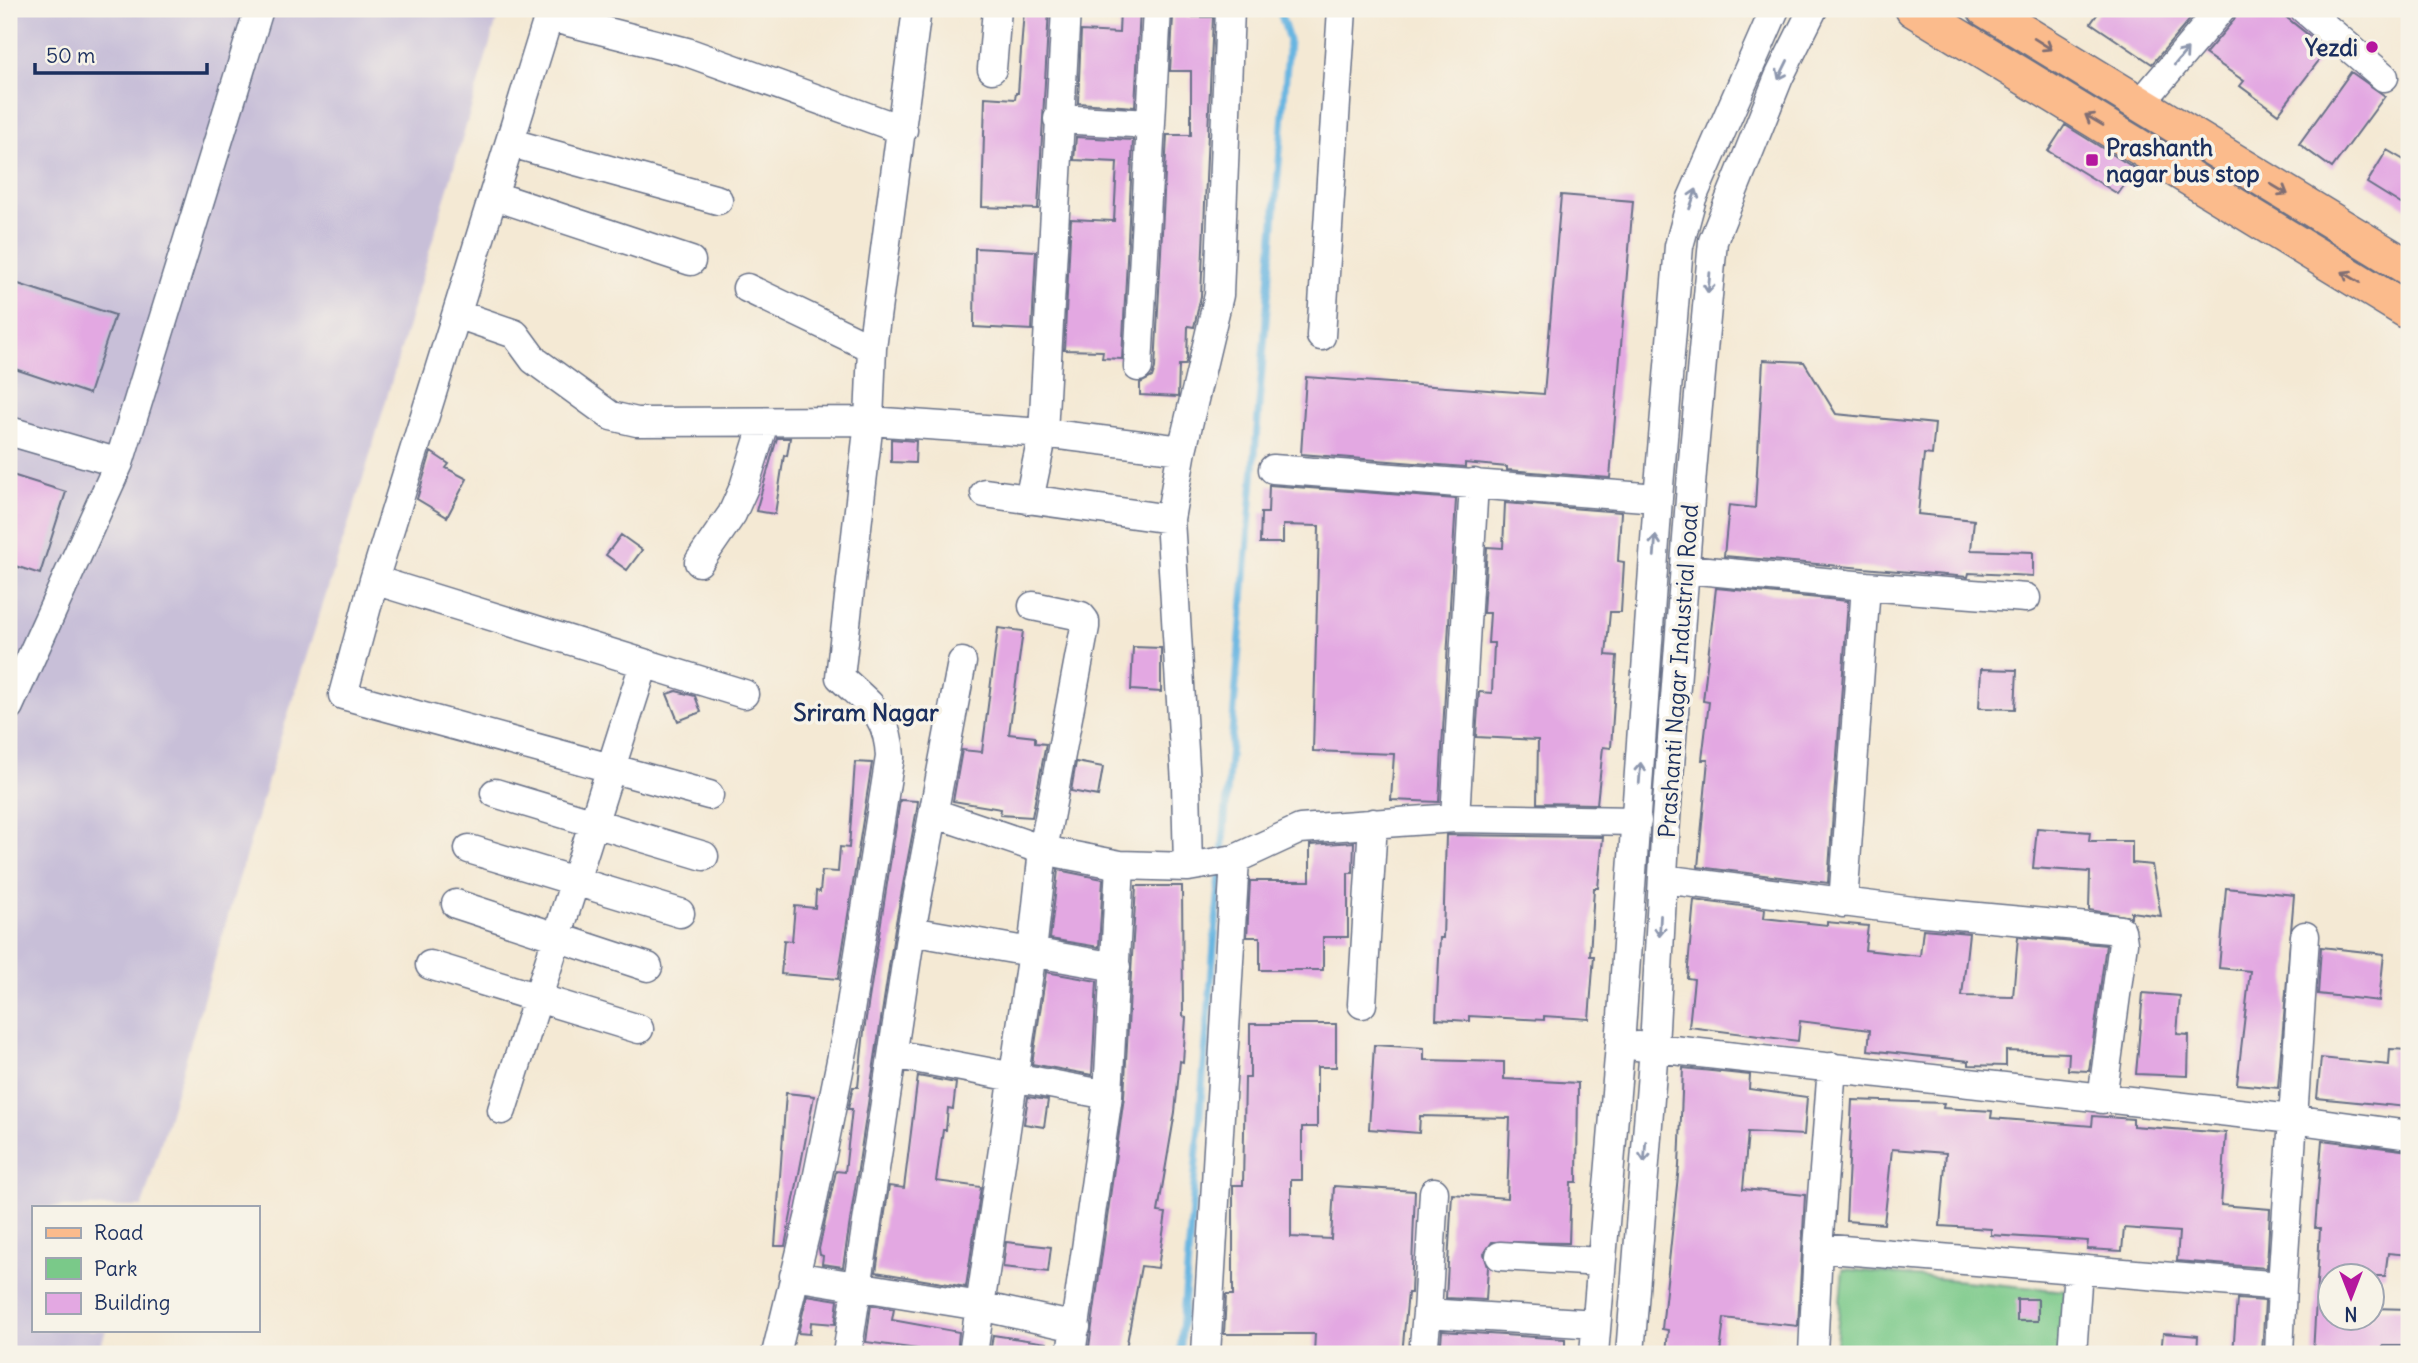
<svg xmlns="http://www.w3.org/2000/svg" width="2418" height="1363" viewBox="0 0 2418 1363" font-family="Delius,sans-serif">
<rect width="100%" height="100%" fill="#f7f3e8"/>
<filter id="ink" filterUnits="userSpaceOnUse"><feTurbulence type="fractalNoise" baseFrequency=".0143" numOctaves="2"/><feDisplacementMap in="SourceGraphic" scale="14" xChannelSelector="R" yChannelSelector="G"/><feConvolveMatrix kernelMatrix="1 2 1 2 8 2 1 2 1" color-interpolation-filters="sRGB"/></filter>
<filter id="wash" filterUnits="userSpaceOnUse"><feTurbulence type="fractalNoise" baseFrequency=".00686" numOctaves="4" result="noise"/><feDisplacementMap in="SourceGraphic" scale="28" xChannelSelector="R" yChannelSelector="G"/><feGaussianBlur stdDeviation="1.57" result="paint"/><feColorMatrix in="noise" values="0 0 0 0 0 0 0 0 0 0 0 0 0 0 0 0 0 1.4 0 .05"/><feComposite in="paint" operator="in"/></filter>
<g filter="url(#wash)">
<rect width="100%" height="100%" fill="#f4e9d4"/>
<!-- industrial -->
<path fill="#c8bfd8" d="M 9,9 L 500,9 L 366,469 L 282,733 L 142,1207 L 33,1207 L 33,1330 L 106,1330 L 98,1354 L 9,1354 Z"/>
<!-- green -->
<path fill="#7ac989" stroke="#4a7c74" stroke-width="2" d="M 1843,1269 L 2066,1291 L 2060,1354 L 1835,1354 Z"/>
<g fill="none" stroke-linecap="round" stroke-linejoin="round">
<!-- stream -->
<path stroke="#67b5e1" stroke-width="7" d="M 1222,855 L 1289,40 L 1279,9
M 1180,1354 L 1220,874"/>
</g>
<g id="blocks">
<!-- building -->
<path fill="#e3a8e2" d="M 1024,9 L 1049,9 L 1038,209 L 982,207 L 985,97 L 1015,99 L 1016,93 L 1018,93 Z
M 1120,9 L 1140,9 L 1135,107 L 1078,103 L 1081,31 L 1119,33 Z
M 2101,9 L 2199,9 L 2152,64 L 2091,23 Z
M 2237,9 L 2276,9 L 2327,50 L 2278,114 L 2240,86 L 2244,81 L 2205,54 L 2234,20 Z
M 1173,17 L 1213,17 L 1201,296 L 1194,327 L 1188,326 L 1187,359 L 1185,365 L 1179,365 L 1178,397 L 1140,395 L 1140,383 L 1152,377 L 1155,368 L 1167,135 L 1191,135 L 1191,71 L 1170,71 Z
M 2351,72 L 2385,96 L 2332,168 L 2299,144 Z
M 2065,125 L 2136,169 L 2118,194 L 2048,151 Z
M 1076,137 L 1133,140 L 1122,359 L 1102,358 L 1103,351 L 1064,350 L 1071,219 L 1114,221 L 1117,162 L 1074,160 Z
M 2387,150 L 2409,163 L 2409,209 L 2367,183 Z
M 1561,195 L 1633,201 L 1610,478 L 1507,470 L 1507,467 L 1465,463 L 1465,467 L 1301,454 L 1306,377 L 1544,394 Z
M 975,248 L 1036,251 L 1032,330 L 974,327 Z
M 9,281 L 115,315 L 89,394 L 9,367 Z
M 1763,360 L 1804,362 L 1836,414 L 1935,424 L 1932,455 L 1924,454 L 1918,514 L 1974,520 L 1971,550 L 2033,552 L 2033,576 L 1969,573 L 1968,577 L 1724,556 L 1729,505 L 1755,508 Z
M 777,438 L 790,438 L 787,456 L 784,455 L 775,514 L 756,511 Z
M 891,439 L 916,441 L 915,463 L 891,462 Z
M 431,452 L 449,464 L 446,468 L 467,479 L 447,517 L 417,499 Z
M 9,474 L 66,492 L 40,574 L 9,564 Z
M 1269,485 L 1456,499 L 1439,802 L 1391,800 L 1394,754 L 1313,751 L 1319,526 L 1283,525 L 1283,543 L 1260,543 L 1261,513 L 1268,513 Z
M 1505,503 L 1621,512 L 1618,561 L 1624,562 L 1621,612 L 1610,612 L 1606,655 L 1617,656 L 1611,748 L 1603,747 L 1597,804 L 1537,803 L 1538,740 L 1476,737 L 1479,692 L 1492,693 L 1494,643 L 1488,643 L 1490,613 L 1483,613 L 1487,547 L 1503,548 Z
M 621,535 L 642,550 L 627,570 L 606,555 Z
M 1716,588 L 1848,601 L 1828,883 L 1698,867 L 1708,760 L 1702,760 L 1709,702 L 1703,701 Z
M 998,628 L 1023,631 L 1009,734 L 1035,737 L 1035,743 L 1046,744 L 1032,817 L 1000,815 L 1001,809 L 953,801 L 962,750 L 982,752 Z
M 1133,647 L 1161,648 L 1161,692 L 1131,690 Z
M 1981,669 L 2017,670 L 2015,709 L 1979,708 Z
M 676,691 L 695,696 L 701,712 L 678,721 L 667,694 Z
M 855,762 L 872,763 L 838,979 L 781,974 L 784,940 L 792,941 L 795,906 L 815,908 L 816,891 L 820,892 L 822,871 L 838,872 L 840,847 L 849,848 Z
M 1076,762 L 1103,767 L 1098,796 L 1071,791 Z
M 900,800 L 918,801 L 917,809 L 895,928 L 843,1267 L 822,1264 L 823,1256 L 820,1255 L 819,1249 L 836,1171 L 845,1172 L 852,1109 L 848,1109 L 853,1087 L 858,1087 L 864,1031 Z
M 2037,828 L 2090,832 L 2089,841 L 2132,841 L 2132,863 L 2152,865 L 2161,916 L 2131,912 L 2131,917 L 2089,910 L 2090,872 L 2033,868 Z
M 1446,835 L 1603,837 L 1598,888 L 1594,888 L 1590,956 L 1594,956 L 1589,1019 L 1544,1016 L 1544,1020 L 1469,1016 L 1469,1021 L 1436,1019 L 1440,938 L 1443,938 Z
M 1354,842 L 1353,873 L 1348,873 L 1348,937 L 1323,937 L 1323,970 L 1260,970 L 1260,937 L 1247,937 L 1250,881 L 1310,881 L 1310,845 Z
M 1058,870 L 1103,879 L 1099,947 L 1050,939 Z
M 1136,886 L 1182,886 L 1183,1016 L 1186,1017 L 1183,1062 L 1180,1061 L 1175,1112 L 1158,1212 L 1166,1213 L 1158,1268 L 1141,1266 L 1125,1354 L 1088,1354 L 1124,1097 Z
M 2226,888 L 2294,895 L 2278,1088 L 2237,1084 L 2250,971 L 2219,968 Z
M 1694,900 L 1765,909 L 1764,918 L 1827,925 L 1827,922 L 1868,926 L 1865,950 L 1920,956 L 1923,929 L 1969,933 L 1962,996 L 2013,997 L 2018,937 L 2106,945 L 2089,1071 L 2068,1070 L 2069,1053 L 2006,1051 L 2006,1066 L 1969,1065 L 1969,1061 L 1868,1050 L 1870,1030 L 1800,1021 L 1798,1041 L 1689,1027 L 1694,979 L 1687,978 Z
M 2321,947 L 2384,954 L 2379,1001 L 2318,994 Z
M 1046,972 L 1097,981 L 1092,1075 L 1032,1064 Z
M 2143,993 L 2180,996 L 2177,1034 L 2189,1035 L 2188,1076 L 2136,1074 Z
M 1250,1024 L 1336,1024 L 1336,1067 L 1317,1067 L 1317,1127 L 1302,1127 L 1302,1180 L 1291,1180 L 1291,1237 L 1331,1239 L 1334,1186 L 1415,1191 L 1411,1293 L 1408,1293 L 1402,1354 L 1314,1354 L 1315,1334 L 1224,1334 L 1226,1295 L 1233,1295 L 1233,1185 L 1243,1185 L 1245,1078 L 1250,1078 Z
M 1374,1045 L 1424,1048 L 1424,1060 L 1504,1062 L 1504,1079 L 1578,1083 L 1577,1182 L 1571,1182 L 1569,1243 L 1492,1242 L 1484,1254 L 1488,1267 L 1486,1300 L 1446,1298 L 1452,1194 L 1507,1198 L 1510,1118 L 1420,1116 L 1419,1133 L 1369,1129 Z
M 2390,1049 L 2409,1050 L 2407,1107 L 2317,1098 L 2321,1058 L 2389,1065 Z
M 1683,1068 L 1750,1075 L 1749,1089 L 1807,1097 L 1804,1135 L 1748,1132 L 1743,1189 L 1805,1195 L 1798,1326 L 1724,1318 L 1720,1354 L 1666,1354 L 1668,1330 L 1662,1329 L 1679,1166 Z
M 918,1076 L 956,1083 L 953,1109 L 948,1108 L 946,1130 L 943,1130 L 936,1181 L 981,1187 L 966,1287 L 876,1272 L 889,1186 L 904,1188 Z
M 786,1093 L 814,1096 L 785,1246 L 775,1246 Z
M 1028,1097 L 1048,1100 L 1044,1127 L 1024,1124 Z
M 1852,1100 L 1944,1103 L 1943,1108 L 1992,1111 L 1991,1118 L 2092,1126 L 2093,1116 L 2133,1119 L 2133,1126 L 2226,1133 L 2221,1205 L 2270,1209 L 2267,1268 L 2177,1261 L 2179,1232 L 2124,1228 L 2122,1251 L 2087,1249 L 2088,1241 L 1991,1235 L 1991,1229 L 1940,1226 L 1946,1153 L 1892,1149 L 1884,1224 L 1846,1221 Z
M 2322,1140 L 2409,1151 L 2409,1255 L 2388,1253 L 2385,1276 L 2330,1276 L 2330,1318 L 2372,1318 L 2372,1308 L 2409,1309 L 2409,1346 L 2383,1346 L 2382,1354 L 2313,1354 L 2320,1228 L 2315,1228 Z
M 1006,1242 L 1051,1247 L 1048,1272 L 1003,1267 Z
M 807,1295 L 838,1300 L 835,1324 L 811,1322 L 810,1334 L 798,1333 Z
M 2017,1299 L 2038,1299 L 2038,1321 L 2017,1321 Z
M 2237,1299 L 2265,1301 L 2262,1354 L 2233,1354 Z
M 871,1305 L 894,1309 L 892,1320 L 959,1332 L 957,1354 L 917,1354 L 918,1349 L 866,1342 Z
M 1442,1331 L 1565,1339 L 1565,1354 L 1440,1354 Z
M 2163,1333 L 2198,1336 L 2197,1354 L 2161,1354 Z
M 993,1335 L 1047,1343 L 1046,1354 L 990,1354 Z"/>
</g>
</g>
<g filter="url(#ink)">
<use href="#blocks" fill-opacity="0" stroke="#677087" stroke-width="2"/>
<g fill="none" stroke-linecap="round" stroke-linejoin="round">
<defs>
<path id="minor" d="M 551,9 L 374,580 L 343,695 L 709,795
M 2304,9 L 2384,77
M 549,17 L 687,52 L 903,130
M 992,69 L 997,9
M 2140,104 L 2221,9
M 1058,119 L 1151,124
M 511,143 L 718,200
M 495,196 L 691,261
M 747,288 L 872,348
M 457,314 L 515,334 L 534,360 L 611,416 L 637,422 L 869,421 L 1043,433 L 1182,450
M 1321,336 L 1342,9
M 1138,367 L 1157,9
M 9,431 L 119,463
M 1273,469 L 1658,498
M 985,493 L 1170,519
M 1029,500 L 1043,433 L 1066,9
M 699,562 L 732,514 L 744,487 L 764,423
M 1687,569 L 1866,586 L 1843,903
M 374,580 L 744,694
M 1866,586 L 2026,598
M 9,706 L 119,463 L 259,9
M 495,793 L 704,856
M 934,813 L 1043,850 L 1120,865 L 1188,867 L 1235,859 L 1300,829 L 1455,818 L 1637,821
M 1455,818 L 1474,483
M 469,849 L 680,913
M 1188,867 L 1186,784 L 1170,519 L 1182,450 L 1219,295 L 1230,9
M 1663,879 L 1913,911 L 2121,930 L 2123,943 L 2102,1099
M 456,904 L 648,967
M 911,931 L 1116,967
M 430,965 L 639,1029
M 1362,1004 L 1373,823
M 1637,1046 L 2292,1119 L 2409,1135
M 893,1054 L 1108,1095
M 502,1110 L 644,664
M 1818,1248 L 1832,1067
M 1500,1256 L 1601,1262
M 794,1276 L 980,1306 L 1076,1327
M 2282,1286 L 2305,936
M 1427,1313 L 1434,1192
M 776,1354 L 810,1214 L 846,1036 L 890,757 C 888,713 870,706 840,677 L 869,421 L 872,348 L 917,9
M 847,1354 L 911,931 L 962,662
M 973,1354 L 1032,952 L 1043,850 L 1085,627 L 1085,621 L 1081,616 L 1033,606
M 1071,1354 L 1108,1095 L 1120,865
M 1206,1354 L 1235,859
M 1423,1354 L 1427,1313 L 1596,1324
M 1594,1354 L 1620,1045 L 1658,498 L 1679,246 L 1692,198 L 1775,9
M 1630,1354 L 1654,1047 L 1666,819 L 1692,472 L 1713,241 L 1779,77 L 1813,9
M 1813,1354 L 1818,1248 L 2282,1286 L 2279,1354
M 2072,1354 L 2078,1270"/>
<path id="major" d="M 1913,9 L 2409,312
M 1985,9 L 2409,268"/>
</defs>
<!-- minor casing -->
<use href="#minor" stroke="#677087" stroke-width="31"/>
<!-- major casing -->
<use href="#major" stroke="#677087" stroke-width="38"/>
<!-- minor -->
<use href="#minor" stroke="#fff" stroke-width="28"/>
<!-- major -->
<use href="#major" stroke="#fbbb8c" stroke-width="35"/>
</g>
<!-- one-way arrows -->
<defs><path id="oneway-shaft" d="M-6 0H5M1.5-3L5.5 0L1.5 3" fill="none" stroke-width="1.6" stroke-linecap="round" stroke-linejoin="round" transform="scale(1.75)"/></defs>
<g stroke="#806e73">
<use href="#oneway-shaft" transform="translate(2043 44) rotate(32)"/>
<use href="#oneway-shaft" transform="translate(2094 120) rotate(-149)"/>
<use href="#oneway-shaft" transform="translate(2279 189) rotate(31)"/>
<use href="#oneway-shaft" transform="translate(2351 277) rotate(-149)"/>
</g>
<g stroke="#8d97ae">
<use href="#oneway-shaft" transform="translate(2181 57) rotate(-50)"/>
<use href="#oneway-shaft" transform="translate(1783 70) rotate(116)"/>
<use href="#oneway-shaft" transform="translate(1693 199) rotate(-71)"/>
<use href="#oneway-shaft" transform="translate(1709 283) rotate(95)"/>
<use href="#oneway-shaft" transform="translate(1655 546) rotate(-86)"/>
<use href="#oneway-shaft" transform="translate(1640 773) rotate(-86)"/>
<use href="#oneway-shaft" transform="translate(1660 926) rotate(93)"/>
<use href="#oneway-shaft" transform="translate(1645 1152) rotate(94)"/>
</g>
</g>
<!-- markers -->
<g fill="#b5179e" stroke="#f7f3e8" stroke-width="2.5">
<circle cx="2372" cy="47" r="7"/>
<rect x="2085" y="153" width="14" height="14" rx="3.5"/>
</g>
<g text-anchor="middle" dominant-baseline="central" stroke-width="7" stroke-linejoin="round" paint-order="stroke">
<!-- poi labels -->
<g font-size="23" font-weight="bold" fill="#1b2f5e" stroke="#f7f3e8" text-anchor="end">
<text x="2358" y="47">Yezdi</text>
<text x="2106" y="147" text-anchor="start">Prashanth<tspan x="2106" dy="26">nagar bus stop</tspan></text>
</g>
<!-- street labels -->
<g font-size="23" fill="#1b2f5e" stroke="#f7f3e8">
<text transform="translate(1678 671) rotate(-86)">Prashanti Nagar Industrial Road</text>
</g>
<!-- neighbourhood labels -->
<g font-size="24" font-weight="bold" fill="#1b2f5e" stroke="#f7f3e8">
<text x="866" y="712">Sriram Nagar</text>
</g>
</g>
<!-- margin -->
<rect width="2418" height="1363" fill="none" stroke="#f7f3e8" stroke-width="35"/>
<!-- legend -->
<rect x="32" y="1206" width="228" height="126" fill="#f7f3e8" stroke="#9fa5b1" stroke-width="2"/>
<rect x="46" y="1228" width="35" height="10" fill="#fbbb8c" stroke="#9fa5b1" stroke-width="2"/>
<text x="94" y="1240" font-size="21" fill="#1b2f5e">Road</text>
<rect x="46" y="1258" width="35" height="21" fill="#7ac989" stroke="#9fa5b1" stroke-width="2"/>
<text x="94" y="1276" font-size="21" fill="#1b2f5e">Park</text>
<rect x="46" y="1293" width="35" height="21" fill="#e3a8e2" stroke="#9fa5b1" stroke-width="2"/>
<text x="94" y="1310" font-size="21" fill="#1b2f5e">Building</text>
<!-- north arrow -->
<g transform="translate(2351 1297) rotate(180)"><circle r="33" fill="#f7f3e8" stroke="#9fa5b1" stroke-width="2"/>
<path d="M0-5L12 26L0 18L-12 26Z" fill="#b5179e"/>
<text y="-10" font-size="19" font-weight="bold" text-anchor="middle" fill="#1b2f5e">N</text>
</g>
<!-- scale -->
<path d="M35 63v10h172v-10" fill="none" stroke="#1b2f5e" stroke-width="3.5"/>
<text x="46" y="63" font-size="21" fill="#1b2f5e" stroke="#f7f3e8" stroke-width="5" paint-order="stroke">50 m</text>
</svg>
